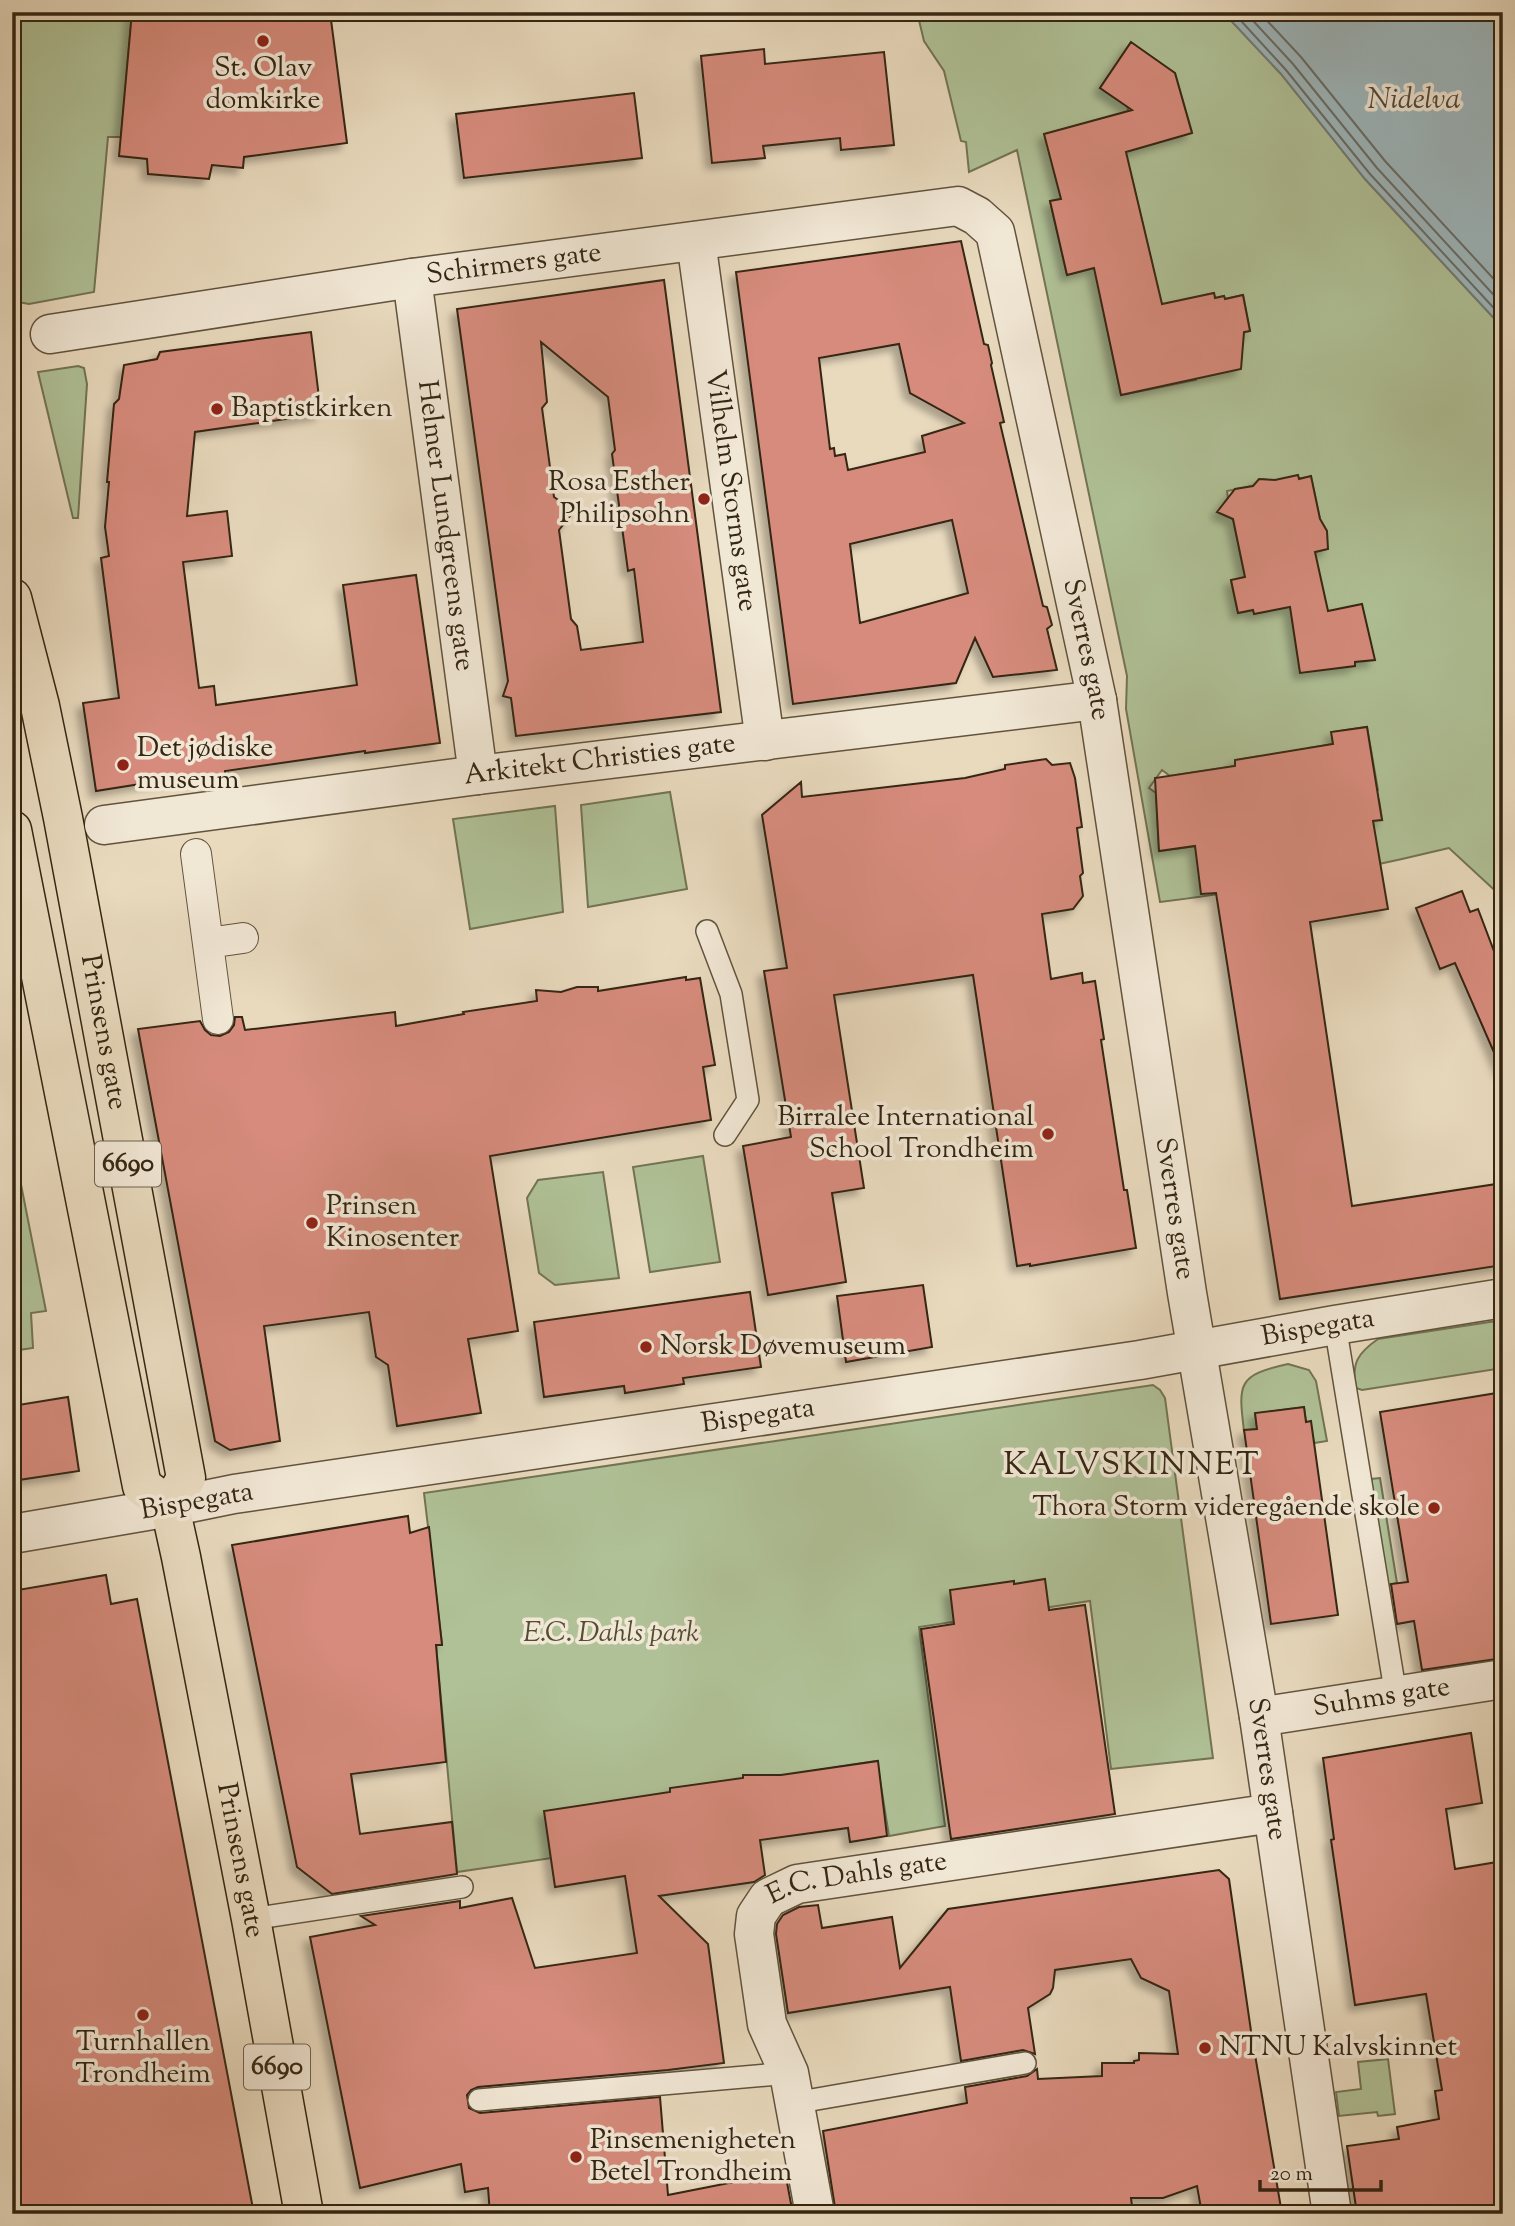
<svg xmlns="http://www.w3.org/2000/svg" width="1515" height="2226" viewBox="0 0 1515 2226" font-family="'Sorts Mill Goudy',serif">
<defs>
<filter id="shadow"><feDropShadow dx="-6" dy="6" stdDeviation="3.5" flood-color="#0004"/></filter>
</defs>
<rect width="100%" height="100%" fill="#e9dabe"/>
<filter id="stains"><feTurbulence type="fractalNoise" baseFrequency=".00286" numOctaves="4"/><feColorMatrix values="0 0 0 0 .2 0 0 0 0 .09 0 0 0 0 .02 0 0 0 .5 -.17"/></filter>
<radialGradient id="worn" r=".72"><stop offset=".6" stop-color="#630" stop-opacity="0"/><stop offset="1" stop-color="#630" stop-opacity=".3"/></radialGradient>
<!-- green -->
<path fill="#b0c197" stroke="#727454" stroke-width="2" fill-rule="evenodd" d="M 12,12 L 132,12 L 121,137 L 108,137 L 94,292 L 29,304 L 12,301 Z
M 917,12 L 1223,12 L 1281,74 L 1365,179 L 1503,328 L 1503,898 L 1449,848 C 1354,871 1257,890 1160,902 L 1126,709 L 1127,676 L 1017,150 L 969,172 L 966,142 L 961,141 L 944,71 L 924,41 ZM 1131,43 L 1175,73 L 1192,132 L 1139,148 L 1127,106 L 1100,88 ZM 1133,183 L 1152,263 L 1105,265 L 1067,275 L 1050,201 ZM 1214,293 L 1215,298 L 1224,296 L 1225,299 L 1243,295 L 1250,331 L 1232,335 L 1196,375 L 1196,380 L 1121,395 L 1105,318 ZM 1311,477 L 1320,519 L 1327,531 L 1327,549 L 1315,552 L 1253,610 L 1238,613 L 1231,581 L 1245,577 L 1233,519 L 1225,515 L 1223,506 L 1228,498 L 1227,491 L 1253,486 L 1263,479 L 1272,481 ZM 1367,727 L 1378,790 L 1375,791 L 1376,800 L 1379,800 L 1382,819 L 1309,756 L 1308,748 L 1333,744 L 1332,732 ZM 1259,756 L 1297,832 L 1159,851 L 1156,793 L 1149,788 L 1162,770 L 1170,776 L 1235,766 L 1235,760 Z
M 78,366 L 84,368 L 87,384 L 78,518 L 73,518 L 38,372 Z
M 670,792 L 687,889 L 588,907 L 581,805 Z
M 555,806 L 563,912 L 470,929 L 453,819 Z
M 12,1139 L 46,1311 L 31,1313 L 33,1348 L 12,1351 Z
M 703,1156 L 720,1262 L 650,1272 L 633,1167 Z
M 603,1172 L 619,1278 L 555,1285 L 539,1273 L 527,1198 L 538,1180 Z
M 1503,1320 L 1503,1368 L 1362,1390 L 1356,1388 C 1351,1363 1358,1353 1378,1339 Z
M 1288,1364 L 1309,1370 L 1316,1381 L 1327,1441 L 1314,1443 L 1310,1422 L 1306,1422 L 1304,1407 L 1255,1414 L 1257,1429 L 1244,1431 C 1238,1383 1238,1375 1288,1364 Z
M 1153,1385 L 1160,1390 L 1165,1398 L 1213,1758 L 1111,1769 L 1090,1601 L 919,1627 L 945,1826 L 889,1836 L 877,1761 L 545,1812 L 552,1858 L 457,1872 L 436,1645 L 442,1644 L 424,1493 Z
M 1380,1478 L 1397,1583 L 1388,1585 L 1371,1479 Z
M 1388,2059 L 1395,2114 L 1378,2116 L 1377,2112 L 1339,2116 L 1336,2092 L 1361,2089 L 1358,2062 Z"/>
<!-- water -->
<path fill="#9db7bd" stroke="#737d79" stroke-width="2" d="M 1223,12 L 1503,12 L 1503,328 L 1365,179 L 1281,74 Z"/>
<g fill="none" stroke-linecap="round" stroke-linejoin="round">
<!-- shore -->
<path stroke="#686e68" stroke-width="2" d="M 1233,12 L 1286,70 L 1370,174 L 1503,318
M 1245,12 L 1293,64 L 1377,168 L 1503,305
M 1259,12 L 1301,57 L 1385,161 L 1503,289"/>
</g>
<!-- building -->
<path fill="#d68b7b" stroke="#342612" stroke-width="2" fill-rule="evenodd" filter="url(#shadow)" d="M 132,12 L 330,12 L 347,143 L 244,157 L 243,168 L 212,165 L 209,179 L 148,174 L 147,159 L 119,156 Z
M 1131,42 L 1175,73 L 1192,133 L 1126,152 L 1162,304 L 1214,293 L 1215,298 L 1224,296 L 1225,299 L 1243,295 L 1250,331 L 1244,332 L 1241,369 L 1121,395 L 1094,268 L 1067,275 L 1050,201 L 1061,199 L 1044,134 L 1132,110 L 1100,88 Z
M 764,49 L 765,64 L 884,52 L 894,145 L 841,150 L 840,138 L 763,146 L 765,158 L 712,163 L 701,56 Z
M 634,93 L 642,158 L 464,178 L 456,114 Z
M 961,241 L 984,344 L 988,345 L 992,363 L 991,365 L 1004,422 L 1000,423 L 1043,606 L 1047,607 L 1052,625 L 1047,629 L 1057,670 L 993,677 L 975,638 L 956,683 L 793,704 L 736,272 ZM 899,344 L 910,393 L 964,423 L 922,436 L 925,452 L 848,470 L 845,454 L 835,456 L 834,448 L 830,449 L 819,358 ZM 952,520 L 968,593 L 860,623 L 850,544 Z
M 664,280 L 721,712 L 516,736 L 511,698 L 503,696 L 508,681 L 457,309 ZM 541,342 L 608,397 L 615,450 L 612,454 L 628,571 L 634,569 L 643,642 L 581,650 L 577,626 L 571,619 L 559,530 L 574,511 L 554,497 L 542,408 L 547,402 Z
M 311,332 L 321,414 L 195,432 L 187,516 L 227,511 L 232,556 L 183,562 L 199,688 L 214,686 L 216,705 L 357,685 L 343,585 L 416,575 L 440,743 L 365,753 L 365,751 L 225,771 L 225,774 L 191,778 L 190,776 L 96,791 L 83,703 L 119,698 L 101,558 L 109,556 L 105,527 L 109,482 L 107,482 L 114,404 L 119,399 L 124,365 L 157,359 L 160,352 Z
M 1298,475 L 1299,479 L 1311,476 L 1320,519 L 1327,531 L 1328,549 L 1315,552 L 1328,611 L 1362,604 L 1375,660 L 1355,662 L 1355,666 L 1300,673 L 1290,607 L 1254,614 L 1253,610 L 1238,613 L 1231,580 L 1245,577 L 1233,519 L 1217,512 L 1235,489 L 1253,486 L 1259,479 L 1275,480 Z
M 1367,727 L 1382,820 L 1373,821 L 1388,909 L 1310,922 L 1352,1206 L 1503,1183 L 1503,1265 L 1280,1299 L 1216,893 L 1201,894 L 1195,846 L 1159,851 L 1155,778 L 1235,766 L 1235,760 L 1333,744 L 1331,732 Z
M 1046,759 L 1052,765 L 1070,763 L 1075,778 L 1082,827 L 1077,828 L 1083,873 L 1080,876 L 1083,896 L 1073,909 L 1042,914 L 1051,979 L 1082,973 L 1083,983 L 1095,981 L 1104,1039 L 1101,1040 L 1124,1190 L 1127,1190 L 1136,1248 L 1030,1266 L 1030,1264 L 1017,1266 L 973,975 L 834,995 L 864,1188 L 832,1193 L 846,1282 L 768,1295 L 743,1146 L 791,1137 L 764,971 L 787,968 L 762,815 L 801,782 L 802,797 L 965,778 L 1005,769 L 1005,765 Z
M 1462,891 L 1470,912 L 1478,909 L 1503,975 L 1503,1073 L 1455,963 L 1440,969 L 1416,908 Z
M 686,977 L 686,980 L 700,978 L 715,1065 L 703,1067 L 711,1120 L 490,1156 L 518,1331 L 468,1339 L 481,1413 L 397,1426 L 388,1365 L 376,1357 L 369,1312 L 264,1326 L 280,1441 L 230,1450 L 215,1441 L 138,1029 L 200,1021 L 205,1030 L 211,1035 L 220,1036 L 229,1032 L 234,1025 L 235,1017 L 242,1017 L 245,1030 L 395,1012 L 396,1026 L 464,1014 L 463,1012 L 537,1001 L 536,990 L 561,992 L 577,987 L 598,987 L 598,991 Z
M 923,1285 L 932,1347 L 846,1362 L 837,1296 Z
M 750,1292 L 761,1367 L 683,1378 L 684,1384 L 625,1393 L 624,1386 L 544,1397 L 534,1322 Z
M 1503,1392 L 1503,1658 L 1422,1670 L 1414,1621 L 1397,1624 L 1391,1584 L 1408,1582 L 1380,1412 Z
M 68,1397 L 79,1471 L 12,1481 L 12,1406 Z
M 1304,1407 L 1306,1422 L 1311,1421 L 1338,1615 L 1271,1624 L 1244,1430 L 1257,1429 L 1255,1413 Z
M 408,1516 L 410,1533 L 429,1527 L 442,1645 L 436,1645 L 446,1762 L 351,1774 L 360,1834 L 452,1822 L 457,1874 L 332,1894 L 297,1867 L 232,1545 Z
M 106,1575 L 111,1604 L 137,1599 L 254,2214 L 12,2214 L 12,1591 Z
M 1045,1579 L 1049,1610 L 1085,1605 L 1115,1814 L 951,1839 L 921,1629 L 954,1624 L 950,1590 L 1014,1581 L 1014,1584 Z
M 1471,1733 L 1482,1803 L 1446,1809 L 1455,1869 L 1503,1861 L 1503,2214 L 1357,2214 L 1347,2146 L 1399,2139 L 1397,2127 L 1439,2119 L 1435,2091 L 1442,2090 L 1426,1994 L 1355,2005 L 1331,1840 L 1334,1839 L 1323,1758 Z
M 878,1761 L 887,1836 L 850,1842 L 848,1828 L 760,1840 L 765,1875 L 754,1882 L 659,1896 L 708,1944 L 724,2063 L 668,2070 L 478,2087 L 471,2090 L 467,2095 L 469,2108 L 480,2113 L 660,2097 L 668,2195 L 785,2172 L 793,2214 L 490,2214 L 488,2188 L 465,2192 L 461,2164 L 360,2188 L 310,1937 L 375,1925 L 361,1916 L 460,1901 L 460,1908 L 512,1898 L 535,1968 L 637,1953 L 625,1876 L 555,1887 L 544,1811 L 670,1792 L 670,1788 L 743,1778 L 743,1775 L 781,1775 Z
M 1219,1870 L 1229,1879 L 1251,2031 L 1282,2214 L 1202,2214 L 1197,2186 L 1163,2198 L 1131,2198 L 1132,2206 L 1068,2214 L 836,2214 L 823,2131 L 967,2103 L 965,2087 L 1027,2076 L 1037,2069 L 1038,2079 L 1102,2076 L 1102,2063 L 1134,2063 L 1134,2061 L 1139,2060 L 1139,2053 L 1178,2054 L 1169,1991 L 1141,1978 L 1131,1959 L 1055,1970 L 1053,1988 L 1050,1994 L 1028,2008 L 1035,2054 L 1023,2050 L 961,2061 L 950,1987 L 788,2013 L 776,1934 L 777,1924 L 783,1915 L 799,1907 L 818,1905 L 822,1928 L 892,1917 L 900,1968 L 948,1909 Z"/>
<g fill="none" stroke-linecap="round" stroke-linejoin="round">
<defs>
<path id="service" d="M 707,931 L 731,994 L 748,1100 L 725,1135
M 1335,1325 L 1396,1696
M 251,1919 L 462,1887
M 479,2100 L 789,2073
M 794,2103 L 1025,2063"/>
<path id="pedestrian" d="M 196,854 L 218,1019
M 208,943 L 243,938"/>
<g id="minor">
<path id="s1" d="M 696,241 L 765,741"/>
<path id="s2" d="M 412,278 L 478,775"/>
<path id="s3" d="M 50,334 L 412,278 L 958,206 L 977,216 L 995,232 L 1097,700 L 1187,1293 L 1259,1717 L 1332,2214"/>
<path id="s4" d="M 104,825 L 478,775 L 1097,700"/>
<path id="s5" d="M 170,1507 L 234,1494 L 1140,1360 L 1335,1325 L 1503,1298"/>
<path id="s6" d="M 1259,1717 L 1503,1679"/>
<path id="s7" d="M 815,2214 L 789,2073 L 767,2024 L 754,1934 L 756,1916 L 768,1898 L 797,1884 L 1273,1813"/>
</g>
<path id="tertiary" d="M 12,1534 L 170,1507"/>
<g id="primary">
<path id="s8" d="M 12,598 L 40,706 L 63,818 L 186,1478 L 170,1507"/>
<path id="s9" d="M 12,830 L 142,1486 L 170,1507 L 181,1557 L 251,1919 L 304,2214"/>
</g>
</defs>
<!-- service casing -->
<use href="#service" stroke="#61533d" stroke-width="24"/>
<!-- pedestrian casing -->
<use href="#pedestrian" stroke="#61533d" stroke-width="32"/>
<!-- minor casing -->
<use href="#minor" stroke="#61533d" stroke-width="41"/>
<!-- tertiary casing -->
<use href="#tertiary" stroke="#61533d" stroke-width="41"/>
<!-- primary casing -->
<use href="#primary" stroke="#342612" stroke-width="41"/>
<!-- service -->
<use href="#service" stroke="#f1e7d5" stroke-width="21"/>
<!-- pedestrian -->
<use href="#pedestrian" stroke="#f1e7d5" stroke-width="30"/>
<!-- minor -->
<use href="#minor" stroke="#f1e7d5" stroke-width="38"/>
<!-- tertiary -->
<use href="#tertiary" stroke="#f1e7d5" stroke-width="38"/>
<!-- primary -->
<use href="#primary" stroke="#e9dabe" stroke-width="38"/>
</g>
<!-- markers -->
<g fill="#8f2418" stroke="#f1e7d5" stroke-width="2.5">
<circle cx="263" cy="41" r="7"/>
<circle cx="217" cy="409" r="7"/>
<circle cx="704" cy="499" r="7"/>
<circle cx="123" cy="765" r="7"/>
<circle cx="1048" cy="1134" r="7"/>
<circle cx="312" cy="1223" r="7"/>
<circle cx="646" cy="1347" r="7"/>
<circle cx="1434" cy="1508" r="7"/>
<circle cx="143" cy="2015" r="7"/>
<circle cx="1205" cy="2048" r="7"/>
<circle cx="576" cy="2157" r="7"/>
</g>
<g text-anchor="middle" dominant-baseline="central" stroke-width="7" stroke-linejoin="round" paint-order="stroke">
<!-- shield labels -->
<g fill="#f1e7d5" stroke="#6d604c" stroke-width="2">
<rect x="95" y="1141.5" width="66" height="45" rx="5"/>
<rect x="244" y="2044.5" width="66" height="45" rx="5"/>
</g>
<g font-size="26" font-weight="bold" fill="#342612">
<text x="128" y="1164">6690</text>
<text x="277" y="2067">6690</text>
</g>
<!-- poi labels -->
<g font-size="28" fill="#342612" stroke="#f1e7d5" text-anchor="start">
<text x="263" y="69" text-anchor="middle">St. Olav<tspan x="263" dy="32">domkirke</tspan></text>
<text x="231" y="409">Baptistkirken</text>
<text x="690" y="483" text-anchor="end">Rosa Esther<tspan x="690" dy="32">Philipsohn</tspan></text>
<text x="137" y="749">Det jødiske<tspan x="137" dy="32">museum</tspan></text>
<text x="1034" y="1118" text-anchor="end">Birralee International<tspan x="1034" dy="32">School Trondheim</tspan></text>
<text x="326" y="1207">Prinsen<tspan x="326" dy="32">Kinosenter</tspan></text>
<text x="660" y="1347">Norsk Døvemuseum</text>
<text x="1420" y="1508" text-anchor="end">Thora Storm videregående skole</text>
<text x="143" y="2043" text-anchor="middle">Turnhallen<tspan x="143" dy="32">Trondheim</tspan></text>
<text x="1219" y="2048">NTNU Kalvskinnet</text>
<text x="590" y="2141">Pinsemenigheten<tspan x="590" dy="32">Betel Trondheim</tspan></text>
</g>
<!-- street labels -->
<g font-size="28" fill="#342612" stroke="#f1e7d5">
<text stroke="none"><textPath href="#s3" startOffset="469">Schirmers gate</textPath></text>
<text stroke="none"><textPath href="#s1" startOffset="252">Vilhelm Storms gate</textPath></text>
<text stroke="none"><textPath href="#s2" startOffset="250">Helmer Lundgreens gate</textPath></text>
<text stroke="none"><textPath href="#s3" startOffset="1390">Sverres gate</textPath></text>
<text stroke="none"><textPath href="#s4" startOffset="500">Arkitekt Christies gate</textPath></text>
<text stroke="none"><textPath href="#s8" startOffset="444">Prinsens gate</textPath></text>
<text stroke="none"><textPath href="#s3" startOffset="1956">Sverres gate</textPath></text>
<text stroke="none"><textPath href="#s5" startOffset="1162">Bispegata</textPath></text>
<text stroke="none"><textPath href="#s5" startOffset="595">Bispegata</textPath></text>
<text transform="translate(197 1502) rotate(-10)">Bispegata</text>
<text stroke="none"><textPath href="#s6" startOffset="124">Suhms gate</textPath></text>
<text stroke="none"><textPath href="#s3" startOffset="2524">Sverres gate</textPath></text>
<text stroke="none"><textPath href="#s9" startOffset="1064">Prinsens gate</textPath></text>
<text stroke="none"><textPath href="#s7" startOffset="420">E.C. Dahls gate</textPath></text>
</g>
<!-- park labels -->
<g font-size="28" font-style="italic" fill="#534d33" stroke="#f1e7d5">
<text x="611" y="1634">E.C. Dahls park</text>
</g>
<!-- water labels -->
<g font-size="30" font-style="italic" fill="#4e4a3d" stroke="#f1e7d5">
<text x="1414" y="100">Nidelva</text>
</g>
<!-- quarter labels -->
<g font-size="32" letter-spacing="2" fill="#342612" stroke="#f1e7d5">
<text x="1132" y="1466">KALVSKINNET</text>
</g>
</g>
<!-- margin -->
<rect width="1515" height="2226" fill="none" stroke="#e9dabe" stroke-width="42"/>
<rect x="14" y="14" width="1487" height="2198" fill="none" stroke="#342612" stroke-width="3.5"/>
<rect x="21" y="21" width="1473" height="2184" fill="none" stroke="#342612" stroke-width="2"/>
<!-- scale -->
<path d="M1260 2180v10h121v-10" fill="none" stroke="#342612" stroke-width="3.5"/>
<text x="1270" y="2180" font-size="21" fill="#342612" stroke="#f1e7d5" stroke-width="5" paint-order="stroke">20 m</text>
<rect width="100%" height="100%" filter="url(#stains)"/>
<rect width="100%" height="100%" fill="url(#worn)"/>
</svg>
